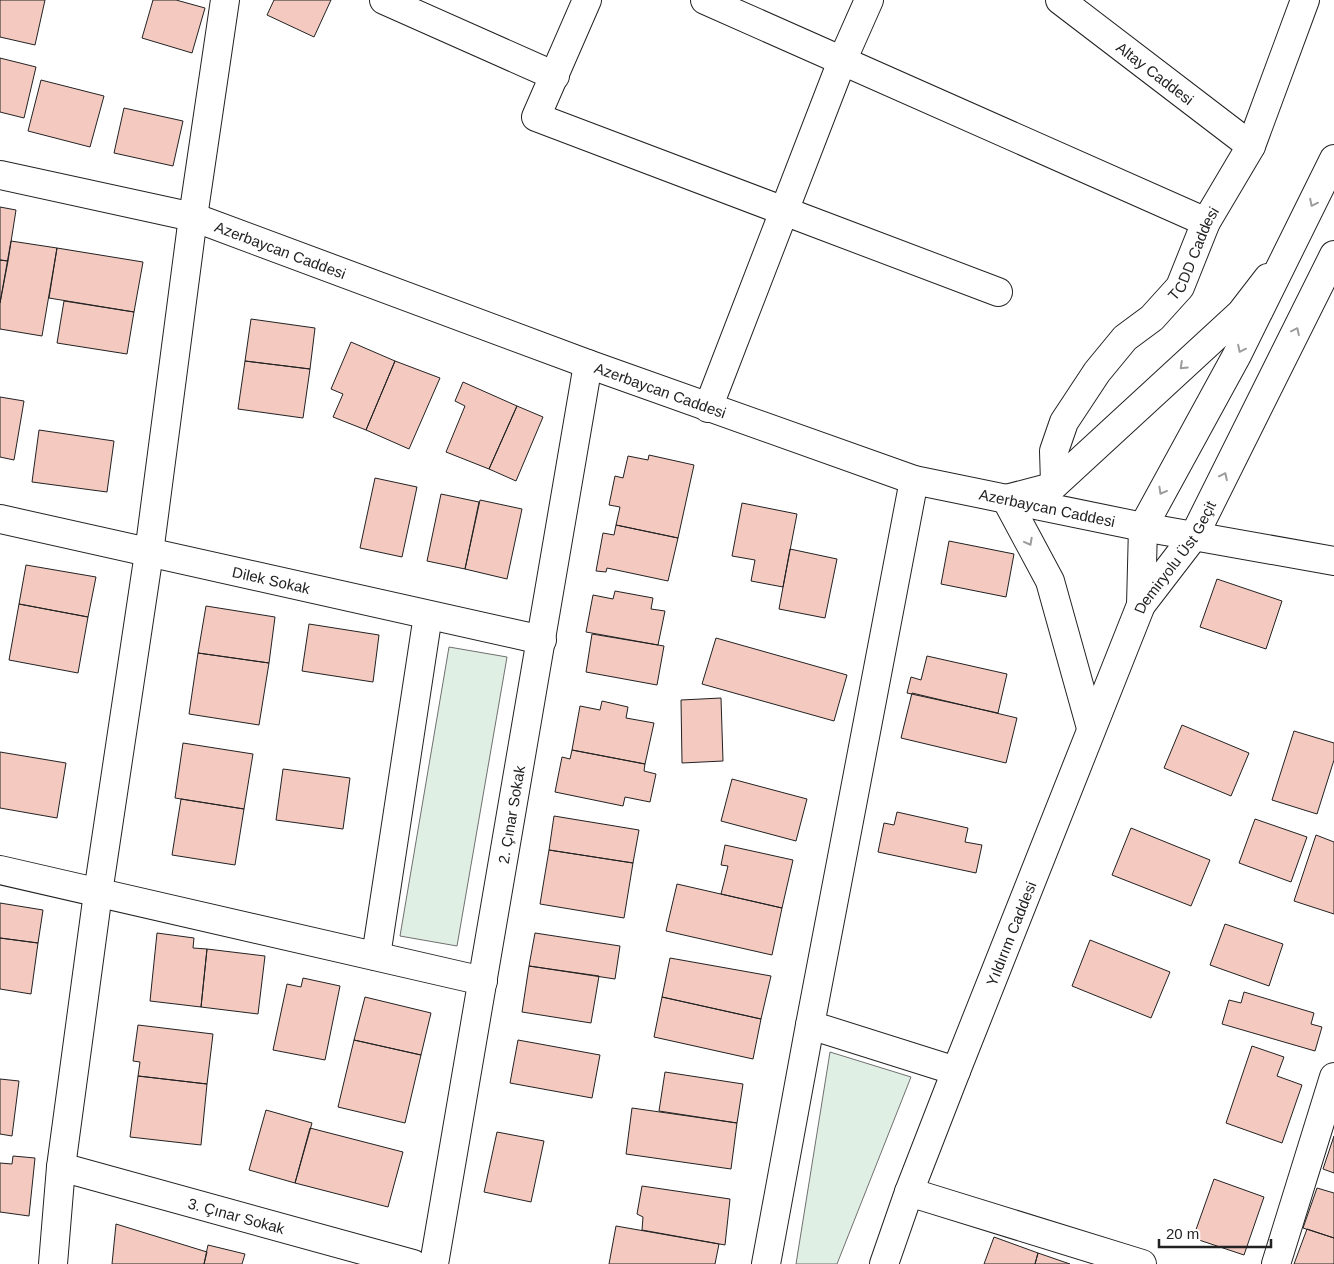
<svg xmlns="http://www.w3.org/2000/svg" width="1334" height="1264" viewBox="0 0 1334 1264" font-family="Arial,sans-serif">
<rect width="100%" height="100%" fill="#fff"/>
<!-- green -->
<path fill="#e0efe3" stroke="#6f6f6f" d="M 449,647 L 507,657 L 457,946 L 400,936 Z
M 830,1052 L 911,1077 L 837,1264 L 796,1264 Z"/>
<!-- building -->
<path fill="#f3c9c0" stroke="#222" d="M 0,0 L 45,0 L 35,45 L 0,37 Z
M 153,0 L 176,0 L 205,8 L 192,53 L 142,38 Z
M 274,0 L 331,0 L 314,37 L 267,15 Z
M 0,58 L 36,67 L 24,118 L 0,112 Z
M 41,80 L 104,96 L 90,147 L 28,131 Z
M 124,108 L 183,121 L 173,166 L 114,153 Z
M 0,207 L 16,210 L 8,261 L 0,260 Z
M 11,241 L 57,248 L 42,336 L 0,329 L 0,303 Z
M 57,248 L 143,262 L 134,312 L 49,298 Z
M 0,260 L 8,261 L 0,303 Z
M 64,301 L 134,312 L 127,354 L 57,343 Z
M 251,319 L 315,328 L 310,369 L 245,361 Z
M 351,342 L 395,361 L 366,430 L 333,417 L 343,394 L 331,389 Z
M 245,361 L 310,369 L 303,418 L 238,409 Z
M 395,361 L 440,378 L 409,449 L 366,430 Z
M 463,382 L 517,406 L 489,469 L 446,452 L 465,406 L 455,401 Z
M 0,397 L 24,401 L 14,460 L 0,457 Z
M 517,406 L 543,417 L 516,481 L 489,469 Z
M 39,430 L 114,441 L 107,492 L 32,482 Z
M 649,455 L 694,465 L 678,538 L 616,525 L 620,507 L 609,505 L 615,476 L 623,478 L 628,456 L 648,460 Z
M 375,478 L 417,487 L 402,557 L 360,548 Z
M 441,494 L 479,502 L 465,569 L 427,561 Z
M 480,500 L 522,509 L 507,579 L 465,569 Z
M 742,503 L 797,514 L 783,587 L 751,581 L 755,560 L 732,556 Z
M 616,525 L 678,538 L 668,581 L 607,568 L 606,572 L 596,571 L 603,533 L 614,535 Z
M 949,541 L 1014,554 L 1006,597 L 941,584 Z
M 790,549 L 837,559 L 825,618 L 779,609 Z
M 26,565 L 96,577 L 88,617 L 19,604 Z
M 1217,579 L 1282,601 L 1266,649 L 1200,627 Z
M 615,591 L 653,598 L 651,609 L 665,611 L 658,645 L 586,632 L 593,595 L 613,599 Z
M 19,604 L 88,617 L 78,673 L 9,660 Z
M 206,606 L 275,617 L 269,663 L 198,653 Z
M 309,624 L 379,635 L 373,682 L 302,671 Z
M 592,634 L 664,646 L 657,685 L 586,672 Z
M 716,638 L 847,675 L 834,721 L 702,684 Z
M 198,653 L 269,663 L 259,725 L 189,714 Z
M 927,656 L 1007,674 L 998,713 L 907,693 L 911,677 L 921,680 Z
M 912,693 L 1017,718 L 1006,763 L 901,738 Z
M 721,698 L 723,761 L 682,763 L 681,700 Z
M 602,701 L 628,707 L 626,718 L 654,723 L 645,764 L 572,750 L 580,706 L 600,710 Z
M 1182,725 L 1249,753 L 1231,796 L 1164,768 Z
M 1294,731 L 1334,743 L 1334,760 L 1317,814 L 1272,800 Z
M 183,743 L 253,754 L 244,809 L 175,798 Z
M 572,750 L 645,764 L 644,771 L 656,774 L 650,802 L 625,797 L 623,806 L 555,792 L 562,757 L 570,759 Z
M 0,752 L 66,763 L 57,818 L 0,808 Z
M 283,769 L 350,778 L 343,829 L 276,820 Z
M 732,779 L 807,799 L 796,841 L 721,821 Z
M 181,799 L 244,809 L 235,865 L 172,855 Z
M 897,812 L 968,828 L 965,842 L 982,845 L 976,873 L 878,852 L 884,823 L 894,825 Z
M 554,816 L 639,830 L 633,863 L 549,850 Z
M 1255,819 L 1307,837 L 1291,882 L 1239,863 Z
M 1131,828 L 1210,860 L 1191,906 L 1112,875 Z
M 1316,835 L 1334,842 L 1334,914 L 1294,901 Z
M 725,845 L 793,860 L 782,908 L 721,894 L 728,866 L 721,865 Z
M 549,850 L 633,863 L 624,918 L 540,904 Z
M 677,884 L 782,908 L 772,955 L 666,931 Z
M 0,903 L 43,910 L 38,943 L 0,938 Z
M 1225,924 L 1283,944 L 1269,986 L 1210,965 Z
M 157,933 L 194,938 L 193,948 L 207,949 L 201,1007 L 150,1001 Z
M 535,933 L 620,946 L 615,979 L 529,966 Z
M 0,938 L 38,943 L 31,994 L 0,989 Z
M 1090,940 L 1170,972 L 1151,1018 L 1072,986 Z
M 207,949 L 265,956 L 258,1014 L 201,1007 Z
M 670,958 L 771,976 L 761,1019 L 662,997 Z
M 529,966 L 599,976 L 591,1023 L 522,1012 Z
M 303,978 L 340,986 L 325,1060 L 273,1050 L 287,984 L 301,987 Z
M 1244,992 L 1314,1013 L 1311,1024 L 1322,1027 L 1315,1051 L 1222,1024 L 1229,1000 L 1241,1003 Z
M 365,997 L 431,1013 L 421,1055 L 354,1040 Z
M 662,997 L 761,1019 L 753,1059 L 654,1037 Z
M 138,1025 L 213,1034 L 207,1084 L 138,1076 L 140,1062 L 133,1061 Z
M 354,1040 L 421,1055 L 405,1123 L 338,1107 Z
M 518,1040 L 600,1055 L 592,1098 L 510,1083 Z
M 1252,1046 L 1284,1057 L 1277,1076 L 1302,1085 L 1282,1143 L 1226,1123 Z
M 665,1072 L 743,1084 L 737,1123 L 659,1111 Z
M 138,1076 L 207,1084 L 201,1145 L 130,1137 Z
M 0,1079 L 19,1081 L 12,1136 L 0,1134 Z
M 632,1108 L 737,1123 L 731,1169 L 626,1154 Z
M 266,1110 L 312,1123 L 295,1183 L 249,1170 Z
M 310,1128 L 403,1152 L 388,1207 L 295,1183 Z
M 497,1132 L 544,1141 L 531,1202 L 484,1192 Z
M 1334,1136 L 1334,1173 L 1323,1169 Z
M 13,1156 L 35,1158 L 29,1216 L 0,1212 L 0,1163 L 12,1164 Z
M 1214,1179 L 1264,1197 L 1244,1255 L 1193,1238 Z
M 642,1186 L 730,1199 L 725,1245 L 642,1230 L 643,1217 L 637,1214 Z
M 1317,1188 L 1334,1193 L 1334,1238 L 1303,1228 Z
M 116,1224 L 207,1252 L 204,1264 L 112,1264 Z
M 616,1226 L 719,1244 L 715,1264 L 609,1264 Z
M 1307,1229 L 1334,1238 L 1334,1264 L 1294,1264 Z
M 994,1237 L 1038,1253 L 1035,1264 L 984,1264 Z
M 208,1245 L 245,1254 L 242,1264 L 204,1264 Z
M 1038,1253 L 1070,1264 L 1035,1264 Z"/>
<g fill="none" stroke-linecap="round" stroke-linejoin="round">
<defs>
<g id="minor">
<path d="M 384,0 L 555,76"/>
<path d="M 587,0 L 536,117 L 998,292"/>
<path d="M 705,0 L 1206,222"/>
<path id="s1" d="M 0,175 L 193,217 L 588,364 L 914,480 L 1143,527 L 1334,561"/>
<path d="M 708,408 L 842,61 L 869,0"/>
<path id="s2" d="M 1055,483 L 1054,451 L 1064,422 L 1097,372 L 1125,338 L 1152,318 L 1180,287 L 1206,222 L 1251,146 L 1305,0"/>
<path id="s3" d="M 0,519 L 542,640"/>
<path d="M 1091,728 L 1050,581 L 1006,499 L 1052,487 L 1241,313 L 1268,278"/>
<path d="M 0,870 L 483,981"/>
<path d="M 376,956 L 428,615"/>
<path d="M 810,1025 L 956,1071"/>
<path id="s4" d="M 61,1167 L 413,1264"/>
<path d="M 909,1192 L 1142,1264"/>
<path d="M 53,1264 L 61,1167 L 98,893 L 149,553 L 193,217 L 225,0"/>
<path id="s5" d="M 434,1264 L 588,364"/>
<path d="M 766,1264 L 810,1025 L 914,480"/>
<path d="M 1276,1264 L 1334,1077"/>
</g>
<g id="tertiary">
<path id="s6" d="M 1060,0 L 1251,146"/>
</g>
<g id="secondary">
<path d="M 1141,605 L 1143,527 L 1237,355 L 1334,159"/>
<path id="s7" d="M 884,1264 L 909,1192 L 956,1071 L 1141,605 L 1194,536 L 1334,255"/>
</g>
</defs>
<!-- minor casing -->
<use href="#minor" stroke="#222" stroke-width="30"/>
<!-- tertiary casing -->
<use href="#tertiary" stroke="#222" stroke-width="30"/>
<!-- secondary casing -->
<use href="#secondary" stroke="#222" stroke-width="30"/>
<!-- minor -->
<use href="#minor" stroke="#fff" stroke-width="28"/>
<!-- tertiary -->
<use href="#tertiary" stroke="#fff" stroke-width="28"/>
<!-- secondary -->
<use href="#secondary" stroke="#fff" stroke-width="28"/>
</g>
<!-- one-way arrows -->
<defs><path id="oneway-chevron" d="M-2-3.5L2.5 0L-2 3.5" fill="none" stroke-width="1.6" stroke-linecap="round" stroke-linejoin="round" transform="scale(1.25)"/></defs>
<g stroke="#9c9c9c">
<use href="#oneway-chevron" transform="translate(1313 203) rotate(116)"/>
<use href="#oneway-chevron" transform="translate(1296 331) rotate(-64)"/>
<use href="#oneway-chevron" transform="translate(1241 349) rotate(116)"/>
<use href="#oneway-chevron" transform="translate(1183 366) rotate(137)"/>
<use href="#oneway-chevron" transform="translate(1224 476) rotate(-64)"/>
<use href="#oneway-chevron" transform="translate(1162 491) rotate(119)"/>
<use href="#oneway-chevron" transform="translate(1029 542) rotate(62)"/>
</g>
<g text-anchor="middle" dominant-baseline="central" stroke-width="4" stroke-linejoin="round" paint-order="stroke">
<!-- street labels -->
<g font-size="15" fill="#222" stroke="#fff">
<text stroke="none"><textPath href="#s6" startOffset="120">Altay Caddesi</textPath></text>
<text stroke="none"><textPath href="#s1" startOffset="291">Azerbaycan Caddesi</textPath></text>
<text stroke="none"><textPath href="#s2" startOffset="278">TCDD Caddesi</textPath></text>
<text stroke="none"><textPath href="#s1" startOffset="696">Azerbaycan Caddesi</textPath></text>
<text stroke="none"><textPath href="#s1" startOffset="1101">Azerbaycan Caddesi</textPath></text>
<text stroke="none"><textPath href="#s7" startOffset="766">Demiryolu Üst Geçit</textPath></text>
<text stroke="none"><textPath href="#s3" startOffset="278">Dilek Sokak</textPath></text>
<text stroke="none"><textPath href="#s5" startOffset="456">2. Çınar Sokak</textPath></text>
<text stroke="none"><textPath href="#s7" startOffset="354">Yıldırım Caddesi</textPath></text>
<text stroke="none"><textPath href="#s4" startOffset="182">3. Çınar Sokak</textPath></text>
</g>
</g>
<!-- scale -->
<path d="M1159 1239v8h112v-8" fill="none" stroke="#222222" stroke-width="2.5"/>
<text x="1166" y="1239" font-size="15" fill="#222222" stroke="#ffffff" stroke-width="4" paint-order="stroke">20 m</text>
</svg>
